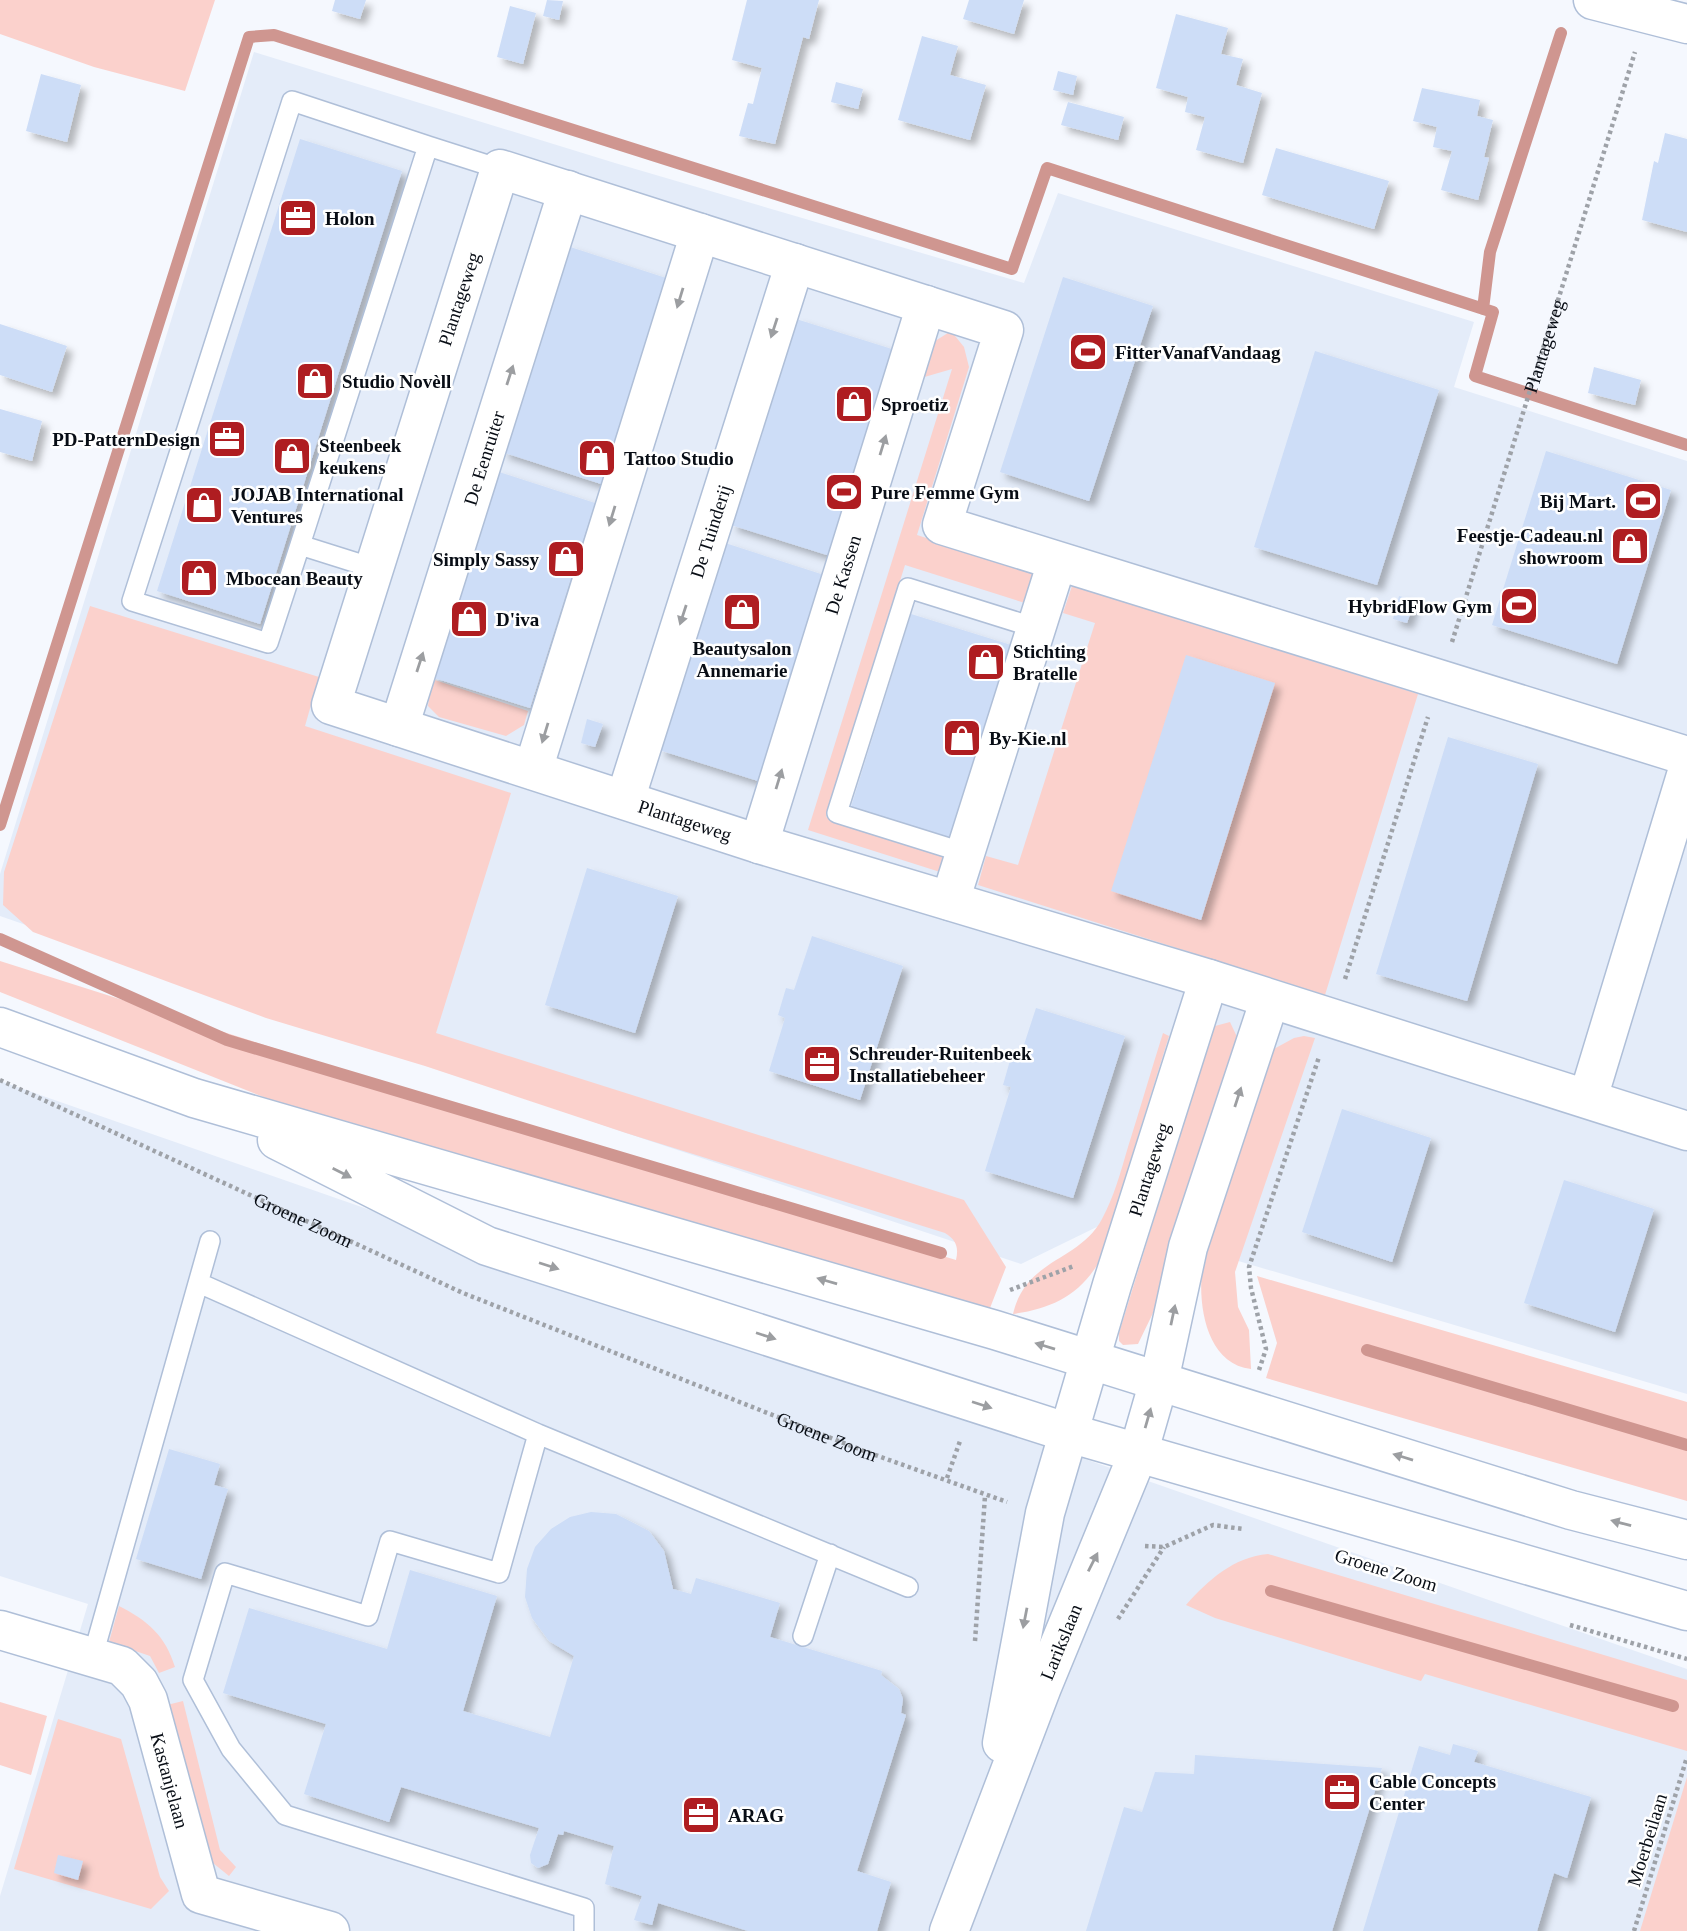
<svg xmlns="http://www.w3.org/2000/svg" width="1687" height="1931" viewBox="0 0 1687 1931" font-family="'Times New Roman',serif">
<defs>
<filter id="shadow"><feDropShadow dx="6" dy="6" stdDeviation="3.5" flood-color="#0004"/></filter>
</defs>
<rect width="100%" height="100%" fill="#f5f8fe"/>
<!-- built -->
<path fill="#e4ecf9" d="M 254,52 L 615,163 L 1024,283 L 1058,193 L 1474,322 L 1454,387 L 1687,461 L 1687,1394 L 1107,1222 L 1021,1264 L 623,1132 L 0,916 L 0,874 Z
M 0,1081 L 1687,1669 L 1687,1931 L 0,1931 L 0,1896 L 88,1604 L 0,1576 Z"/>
<!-- green -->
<path fill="#fbd1cc" d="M 0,0 L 215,0 L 185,91 L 94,67 L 0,34 Z
M 951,331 L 964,347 L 969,367 L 917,535 L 1035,573 L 1025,603 L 905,565 L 826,817 L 945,854 L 940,872 L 808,830 L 952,369 L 921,378 L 932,343 Z
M 1072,586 L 1418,694 L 1325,995 L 978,885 L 986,856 L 1018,865 L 1095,623 L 1063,613 Z
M 90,606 L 319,677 L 305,726 L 511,793 L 436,1033 L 964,1200 L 1006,1267 L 990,1308 L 987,1311 L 296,1110 L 0,992 L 0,961 L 614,1156 L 956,1260 C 959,1247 956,1240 945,1233 L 626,1133 L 425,1066 L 266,1018 L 33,932 L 3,905 L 4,872 Z
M 432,679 L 528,711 L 524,725 L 506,736 L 439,717 L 428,706 Z
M 1230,1022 L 1238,1039 L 1153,1313 L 1138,1344 L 1123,1345 L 1119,1341 L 1119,1333 L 1210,1037 L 1215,1026 Z
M 1163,1033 L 1169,1036 L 1099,1262 C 1079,1296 1050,1309 1013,1314 C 1026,1258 1079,1262 1102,1219 C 1114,1197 1121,1171 1128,1147 C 1140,1109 1151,1071 1163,1033 Z
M 1304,1036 L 1315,1038 L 1235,1272 L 1238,1307 L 1249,1330 L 1251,1369 C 1207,1364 1198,1307 1202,1270 C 1205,1238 1218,1208 1229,1177 C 1243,1135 1258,1093 1272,1050 L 1294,1038 Z
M 1257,1276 L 1687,1402 L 1687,1501 L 1266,1378 L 1277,1343 Z
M 1268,1554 L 1687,1680 L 1687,1751 L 1425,1674 L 1421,1681 L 1215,1618 L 1186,1605 C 1208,1580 1234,1557 1268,1554 Z
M 119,1606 C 148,1621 165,1635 175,1667 L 159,1673 L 150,1656 L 109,1642 Z
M 183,1701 L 220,1850 L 236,1867 L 229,1876 L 213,1863 L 167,1705 Z
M 0,1702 L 47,1716 L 31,1775 L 0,1765 Z
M 58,1719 L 121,1739 L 160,1877 L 169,1891 L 151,1909 L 14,1869 Z
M 1687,1777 L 1687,1931 L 1640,1931 Z"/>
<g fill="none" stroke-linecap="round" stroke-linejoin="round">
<!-- stream -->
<path stroke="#cf9690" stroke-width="12" d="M 1483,309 L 1490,252 L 1561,33
M 0,825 L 249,37 L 274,35 L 1012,269 L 1047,168 L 1493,312 L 1475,376 L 1687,445
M 0,939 L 227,1040 L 941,1253
M 1367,1350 L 1687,1445
M 1271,1591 L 1673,1706"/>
</g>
<!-- building -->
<path fill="#cdddf7" filter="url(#shadow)" d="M 335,0 L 366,0 L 360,19 L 332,11 Z
M 547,0 L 563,1 L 559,20 L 543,16 Z
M 747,0 L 819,0 L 809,39 L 803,37 L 775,144 L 739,136 L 748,103 L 753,104 L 762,68 L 732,60 Z
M 969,0 L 1024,0 L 1014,34 L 963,19 Z
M 510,6 L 536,13 L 523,64 L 497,57 Z
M 1176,14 L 1228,28 L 1221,54 L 1243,59 L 1236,85 L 1262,93 L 1243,163 L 1196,150 L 1205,117 L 1185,112 L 1188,97 L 1156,88 Z
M 922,36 L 958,46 L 950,75 L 986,85 L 970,140 L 898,120 Z
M 1058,71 L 1077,76 L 1073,95 L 1053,90 Z
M 41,74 L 81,85 L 67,142 L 26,131 Z
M 836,82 L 863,89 L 858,109 L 831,102 Z
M 1422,88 L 1480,100 L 1477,116 L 1493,120 L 1484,157 L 1489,158 L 1478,200 L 1441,190 L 1452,151 L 1433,147 L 1437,127 L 1413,121 Z
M 1068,102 L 1124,117 L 1118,140 L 1061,125 Z
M 1665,133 L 1687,139 L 1687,232 L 1642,220 L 1654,161 L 1658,163 Z
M 300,139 L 402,171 L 260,624 L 157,591 Z
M 1276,148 L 1389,181 L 1374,229 L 1262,195 Z
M 567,246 L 666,278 L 601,484 L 502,452 Z
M 1063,277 L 1153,306 L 1089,501 L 1000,472 Z
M 796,319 L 895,350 L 830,556 L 731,525 Z
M 0,324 L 67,346 L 52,392 L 0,375 Z
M 1315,351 L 1439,390 L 1377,585 L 1254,547 Z
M 1594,367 L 1641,380 L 1635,405 L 1588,393 Z
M 0,409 L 42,421 L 32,461 L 0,452 Z
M 1546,451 L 1671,490 L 1617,664 L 1492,625 Z
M 496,471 L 595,503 L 530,708 L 431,677 Z
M 725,543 L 824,575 L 758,781 L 659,750 Z
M 1399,596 L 1415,600 L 1407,623 L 1393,619 Z
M 911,614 L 1011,645 L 950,841 L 850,810 Z
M 1186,655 L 1275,683 L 1201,920 L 1111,891 Z
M 587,719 L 603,724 L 595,747 L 581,743 Z
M 1448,737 L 1538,764 L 1467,1001 L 1376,974 Z
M 587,868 L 678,896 L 635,1033 L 545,1005 Z
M 812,936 L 903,966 L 860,1100 L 769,1071 L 785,1018 L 778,1015 L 786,988 L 794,990 Z
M 1036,1008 L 1125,1036 L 1073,1198 L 985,1171 L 1011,1087 L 1003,1085 L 1011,1057 L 1019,1060 Z
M 1342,1109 L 1431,1138 L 1392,1262 L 1302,1232 Z
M 1564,1180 L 1654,1209 L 1615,1332 L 1524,1303 Z
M 169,1449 L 220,1464 L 214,1485 L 228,1489 L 201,1579 L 136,1559 Z
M 591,1512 L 616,1514 L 649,1531 L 664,1551 L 673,1589 L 691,1594 L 696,1578 L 780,1603 L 770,1637 L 882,1671 L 881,1675 L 899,1689 L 903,1699 L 901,1713 L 906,1715 L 857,1871 L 891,1882 L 877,1931 L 748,1931 L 658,1903 L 652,1925 L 634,1920 L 642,1896 L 605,1884 L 614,1846 L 564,1831 L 563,1835 L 558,1834 L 548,1864 L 538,1868 L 531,1863 L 530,1855 L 539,1828 L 401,1787 L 389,1822 L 304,1794 L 326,1724 L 223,1693 L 249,1608 L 387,1649 L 410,1570 L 497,1596 L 463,1711 L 550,1737 L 574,1656 L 549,1641 L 532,1618 L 525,1597 L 527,1569 L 535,1547 L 551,1529 L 570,1517 Z
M 1453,1744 L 1478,1751 L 1474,1762 L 1591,1797 L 1567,1878 L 1554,1873 L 1537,1931 L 1363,1931 L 1419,1746 L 1450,1755 Z
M 1195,1755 L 1382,1768 L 1332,1931 L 1086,1931 L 1124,1807 L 1142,1812 L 1155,1772 L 1194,1774 Z
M 58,1855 L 83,1861 L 78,1880 L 54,1873 Z"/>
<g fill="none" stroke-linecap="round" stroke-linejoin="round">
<defs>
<path id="service" d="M 428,146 L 500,169
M 300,545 L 428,146 L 292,101 L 132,601 L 268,643 L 300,545 L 373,568
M 965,853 L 837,813 L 908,588 L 1036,628
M 199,1283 L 538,1434 L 908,1587
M 538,1434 L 499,1573 L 390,1541 L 368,1616 L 225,1573 L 193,1680 L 231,1749 L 285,1815 L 584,1908 L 584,1931
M 803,1636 L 830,1554
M 92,1659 L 210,1241"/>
<g id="minor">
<path d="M 1593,0 L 1687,24"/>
<path id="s3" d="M 399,727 L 568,190"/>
<path id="s4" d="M 1687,756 L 942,525 L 1004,330 L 500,169 L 331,705 L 759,844 L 1209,979 L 1687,1131"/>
<path d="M 533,770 L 700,233"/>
<path id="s5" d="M 625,800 L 795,263"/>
<path id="s6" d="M 759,844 L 926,305"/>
<path d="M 950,901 L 1057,562"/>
<path d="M 1588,1098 L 1687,772"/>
<path id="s7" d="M 0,1630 L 122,1666 L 139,1683 L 148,1700 L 201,1894 L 330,1931"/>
<path id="s8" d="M 1002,1743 L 1045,1513 L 1112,1285 L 1209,979"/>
<path id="s9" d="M 949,1931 L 1042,1687 L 1138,1454 L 1159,1381 L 1188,1247 L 1270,999"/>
</g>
<path id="secondary" d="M 0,1027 L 194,1098 L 995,1330 L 1571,1510 L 1687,1540
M 277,1140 L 487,1246 L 1069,1433 L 1687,1611"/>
</defs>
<!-- service casing -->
<use href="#service" stroke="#afbfd8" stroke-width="22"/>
<!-- minor casing -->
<use href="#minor" stroke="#afbfd8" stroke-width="41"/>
<!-- secondary casing -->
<use href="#secondary" stroke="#afbfd8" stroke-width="41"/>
<!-- path -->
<g stroke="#9ea2a8" stroke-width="4.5" stroke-dasharray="3.5 3.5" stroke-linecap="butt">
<path id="s1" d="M 1452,642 L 1635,52"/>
<path d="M 1345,979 L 1428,717"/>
<path id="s2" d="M 0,1080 L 463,1293 L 864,1451 L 1007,1502"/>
<path d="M 1010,1290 L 1074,1266"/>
<path d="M 1259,1370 L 1266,1349 L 1251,1288 L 1249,1267 L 1319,1057"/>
<path d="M 947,1478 L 960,1441"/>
<path d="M 1145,1546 L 1164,1547 L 1213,1525 L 1243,1529"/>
<path d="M 1118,1619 L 1164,1547"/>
<path d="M 1570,1625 L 1687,1659"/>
<path d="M 975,1641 L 985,1496"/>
<path d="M 1634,1931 L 1687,1757"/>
</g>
<!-- service -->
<use href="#service" stroke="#fff" stroke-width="19"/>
<!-- minor -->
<use href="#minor" stroke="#fff" stroke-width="38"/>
<!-- secondary -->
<use href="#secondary" stroke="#fff" stroke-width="38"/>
</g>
<!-- one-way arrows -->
<defs><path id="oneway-solid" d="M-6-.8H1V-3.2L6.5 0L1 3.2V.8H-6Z" transform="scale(1.75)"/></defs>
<g fill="#9c9ea1">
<use href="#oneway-solid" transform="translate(680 298) rotate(107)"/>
<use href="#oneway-solid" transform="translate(774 328) rotate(108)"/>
<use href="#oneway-solid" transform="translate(510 375) rotate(-72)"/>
<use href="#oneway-solid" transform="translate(883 445) rotate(-73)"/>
<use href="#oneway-solid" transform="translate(612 516) rotate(107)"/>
<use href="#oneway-solid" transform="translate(683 615) rotate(108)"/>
<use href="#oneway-solid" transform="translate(420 662) rotate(-72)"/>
<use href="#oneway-solid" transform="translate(545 733) rotate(107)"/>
<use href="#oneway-solid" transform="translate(779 779) rotate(-73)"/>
<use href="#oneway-solid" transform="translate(1238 1097) rotate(-72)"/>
<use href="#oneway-solid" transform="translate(342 1173) rotate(27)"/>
<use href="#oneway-solid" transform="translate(549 1266) rotate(18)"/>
<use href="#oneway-solid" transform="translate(827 1281) rotate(-164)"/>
<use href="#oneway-solid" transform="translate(1173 1315) rotate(-78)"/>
<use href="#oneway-solid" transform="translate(766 1336) rotate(18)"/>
<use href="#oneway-solid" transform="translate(1045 1346) rotate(-163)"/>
<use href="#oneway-solid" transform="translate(982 1405) rotate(18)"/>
<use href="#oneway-solid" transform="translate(1148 1418) rotate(-74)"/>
<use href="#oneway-solid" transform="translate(1403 1457) rotate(-163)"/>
<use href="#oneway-solid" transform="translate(1621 1523) rotate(-165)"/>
<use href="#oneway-solid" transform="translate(1093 1562) rotate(-63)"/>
<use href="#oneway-solid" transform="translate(1025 1618) rotate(101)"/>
</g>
<!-- icons -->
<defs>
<symbol id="office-square" viewBox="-11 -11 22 22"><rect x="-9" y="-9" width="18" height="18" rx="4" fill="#af1d21" stroke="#fff"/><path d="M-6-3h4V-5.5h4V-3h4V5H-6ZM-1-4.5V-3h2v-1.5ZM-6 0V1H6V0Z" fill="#fff"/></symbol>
<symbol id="stadium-square" viewBox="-11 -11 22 22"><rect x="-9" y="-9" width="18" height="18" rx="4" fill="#af1d21" stroke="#fff"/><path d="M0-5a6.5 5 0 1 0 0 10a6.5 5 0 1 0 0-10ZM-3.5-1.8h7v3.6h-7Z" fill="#fff"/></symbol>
<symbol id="shop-square" viewBox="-11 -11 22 22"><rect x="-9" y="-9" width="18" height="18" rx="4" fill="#af1d21" stroke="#fff"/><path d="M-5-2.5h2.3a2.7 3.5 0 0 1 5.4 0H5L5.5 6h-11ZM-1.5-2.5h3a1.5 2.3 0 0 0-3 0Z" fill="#fff"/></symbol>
</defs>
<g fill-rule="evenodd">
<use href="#office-square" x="276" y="196" width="44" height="44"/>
<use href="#stadium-square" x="1066" y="330" width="44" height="44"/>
<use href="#shop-square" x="293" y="359" width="44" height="44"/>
<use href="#shop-square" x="832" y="382" width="44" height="44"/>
<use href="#office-square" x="205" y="417" width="44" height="44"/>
<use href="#shop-square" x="270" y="434" width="44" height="44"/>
<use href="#shop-square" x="575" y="436" width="44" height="44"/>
<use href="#stadium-square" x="822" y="470" width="44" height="44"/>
<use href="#stadium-square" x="1621" y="479" width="44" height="44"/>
<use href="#shop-square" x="182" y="483" width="44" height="44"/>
<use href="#shop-square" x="1608" y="524" width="44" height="44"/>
<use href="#shop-square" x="544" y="537" width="44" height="44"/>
<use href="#shop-square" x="177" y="556" width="44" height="44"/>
<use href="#stadium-square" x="1497" y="584" width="44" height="44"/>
<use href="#shop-square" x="720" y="590" width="44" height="44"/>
<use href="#shop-square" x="447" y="597" width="44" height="44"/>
<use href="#shop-square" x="964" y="640" width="44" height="44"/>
<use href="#shop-square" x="940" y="716" width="44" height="44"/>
<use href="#office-square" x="800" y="1042" width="44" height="44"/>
<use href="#office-square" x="1320" y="1770" width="44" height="44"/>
<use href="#office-square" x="679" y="1793" width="44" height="44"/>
</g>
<g text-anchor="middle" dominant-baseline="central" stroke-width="5" stroke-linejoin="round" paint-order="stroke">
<!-- poi labels -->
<g font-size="19" font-weight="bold" fill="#080d15" stroke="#fff" text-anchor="start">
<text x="325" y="218">Holon</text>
<text x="1115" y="352">FitterVanafVandaag</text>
<text x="342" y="381">Studio Novèll</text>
<text x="881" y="404">Sproetiz</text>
<text x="200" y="439" text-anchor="end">PD-PatternDesign</text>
<text x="319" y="445">Steenbeek<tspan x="319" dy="22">keukens</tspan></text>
<text x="624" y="458">Tattoo Studio</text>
<text x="871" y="492">Pure Femme Gym</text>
<text x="231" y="494">JOJAB International<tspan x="231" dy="22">Ventures</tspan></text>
<text x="1616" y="501" text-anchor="end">Bij Mart.</text>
<text x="1603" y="535" text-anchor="end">Feestje-Cadeau.nl<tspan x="1603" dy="22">showroom</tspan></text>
<text x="539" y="559" text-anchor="end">Simply Sassy</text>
<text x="226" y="578">Mbocean Beauty</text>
<text x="1492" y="606" text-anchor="end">HybridFlow Gym</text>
<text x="496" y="619">D'iva</text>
<text x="742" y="648" text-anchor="middle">Beautysalon<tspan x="742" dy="22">Annemarie</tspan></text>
<text x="1013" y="651">Stichting<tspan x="1013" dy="22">Bratelle</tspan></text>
<text x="989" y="738">By-Kie.nl</text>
<text x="849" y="1053">Schreuder-Ruitenbeek<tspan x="849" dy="22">Installatiebeheer</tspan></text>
<text x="1369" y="1781">Cable Concepts<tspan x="1369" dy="22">Center</tspan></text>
<text x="728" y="1815">ARAG</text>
</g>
<!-- street labels -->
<g font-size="19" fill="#080d15" stroke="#fff">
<text transform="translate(459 299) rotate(-72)">Plantageweg</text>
<text stroke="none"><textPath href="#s1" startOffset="310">Plantageweg</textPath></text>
<text stroke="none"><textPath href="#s3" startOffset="282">De Eenruiter</textPath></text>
<text stroke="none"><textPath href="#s5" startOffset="282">De Tuinderij</textPath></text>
<text stroke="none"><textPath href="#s6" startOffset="282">De Kassen</textPath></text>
<text stroke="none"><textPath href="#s4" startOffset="2448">Plantageweg</textPath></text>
<text stroke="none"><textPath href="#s8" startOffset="593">Plantageweg</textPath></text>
<text stroke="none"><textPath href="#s2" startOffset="334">Groene Zoom</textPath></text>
<text stroke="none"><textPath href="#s2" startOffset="901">Groene Zoom</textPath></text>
<text transform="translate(1386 1570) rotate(17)">Groene Zoom</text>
<text stroke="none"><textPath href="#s9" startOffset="310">Larikslaan</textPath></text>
<text stroke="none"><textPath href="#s7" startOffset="254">Kastanjelaan</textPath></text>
<text transform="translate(1647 1840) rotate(-73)">Moerbeilaan</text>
</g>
</g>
</svg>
